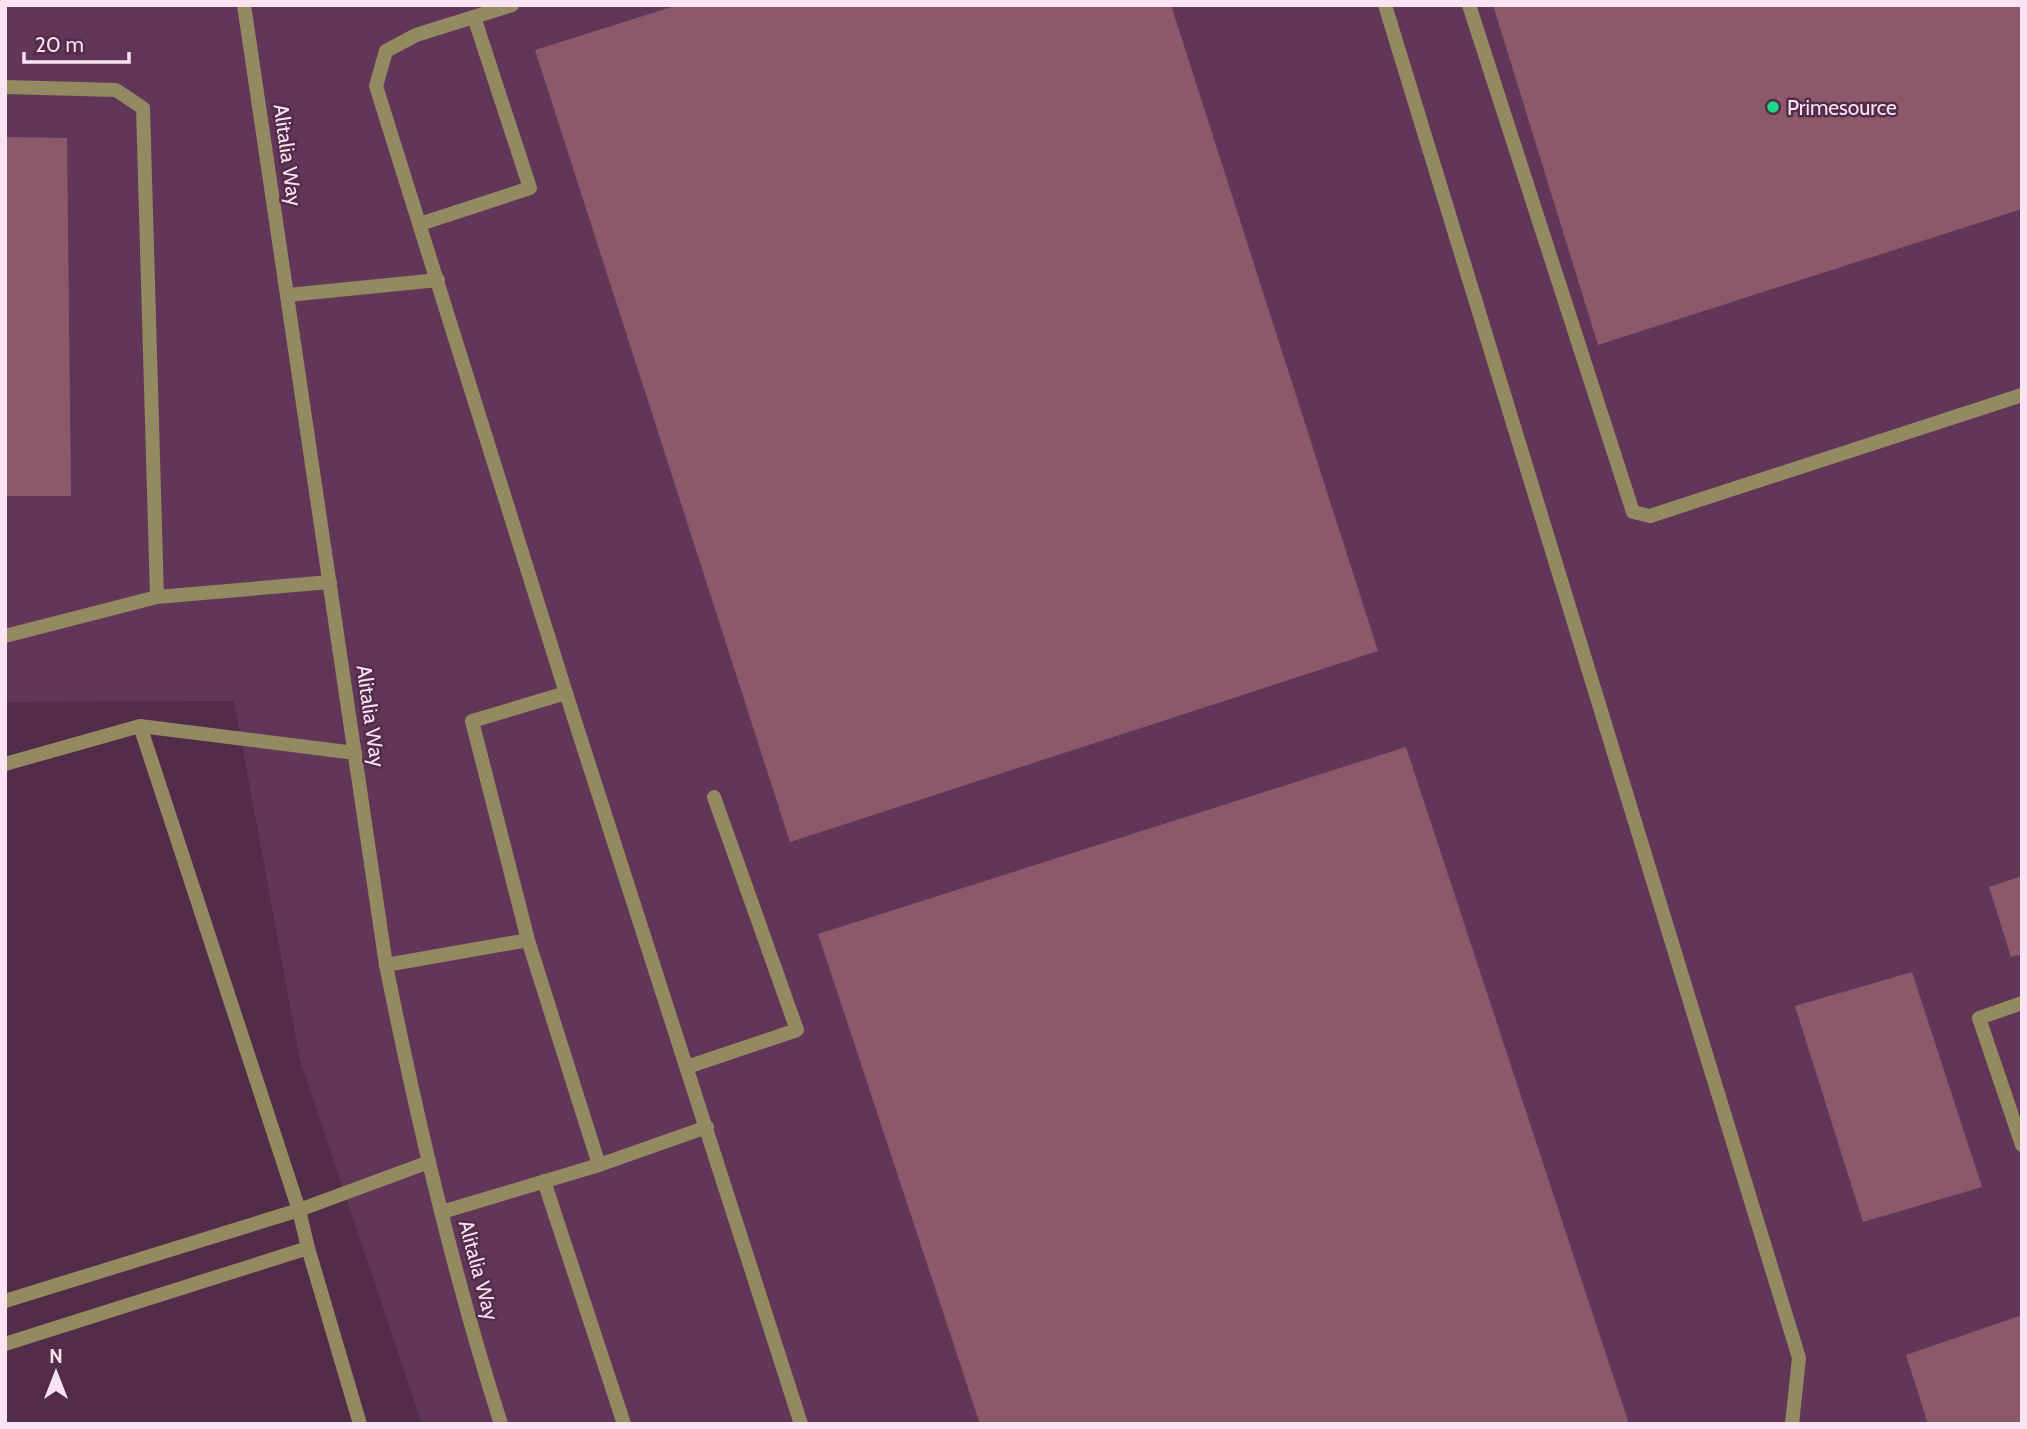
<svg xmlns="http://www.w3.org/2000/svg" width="2027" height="1429" viewBox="0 0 2027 1429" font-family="Cabin,sans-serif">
<rect width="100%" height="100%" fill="#532c49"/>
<!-- built -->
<path fill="#623658" d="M 5,5 L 2022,5 L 2022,1424 L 422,1424 L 300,1060 L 234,701 L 5,702 Z"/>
<!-- building -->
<path fill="#8c596b" d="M 678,5 L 1171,5 L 1378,651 L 790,842 L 535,50 Z
M 1493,5 L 2022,5 L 2022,209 L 1598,345 Z
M 5,137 L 67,138 L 71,496 L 5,496 Z
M 1406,747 L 1629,1424 L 980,1424 L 818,934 Z
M 2022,876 L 2022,954 L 2011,957 L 1989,887 Z
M 1912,972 L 1982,1187 L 1863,1222 L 1795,1006 Z
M 2022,1315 L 2022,1424 L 1928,1424 L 1906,1355 Z"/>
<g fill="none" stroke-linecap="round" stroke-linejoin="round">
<!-- service -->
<path stroke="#938a61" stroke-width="14" d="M 512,5 L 416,35 L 386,51 L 376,86 L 566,693 L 801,1424
M 1385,5 L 1799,1358 L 1792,1424
M 1469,5 L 1633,512 L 1650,516 L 2022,395
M 5,87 L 116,90 L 143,108 L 157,597 L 5,636
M 420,224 L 530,188 L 474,17
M 288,295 L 438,280
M 157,597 L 330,582
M 566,693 L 472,721 L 528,940 L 599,1165
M 140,726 L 299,1210 L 308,1248 L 360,1424
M 5,764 L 140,726 L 355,753
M 386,965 L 528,940
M 2022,1003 L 1979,1018 L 2022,1145
M 687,1067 L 797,1030 L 714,797
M 544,1181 L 624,1424
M 442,1212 L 599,1165 L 707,1127
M 5,1301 L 299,1210 L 429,1162
M 5,1344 L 308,1248"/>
<!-- minor -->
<path stroke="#938a61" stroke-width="14" d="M 244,5 L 386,965 C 417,1120 453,1274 501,1424"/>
</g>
<!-- markers -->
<circle fill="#1cd988" stroke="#532c49" stroke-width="2.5" cx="1773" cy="107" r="7"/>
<g text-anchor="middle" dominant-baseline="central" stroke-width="5" stroke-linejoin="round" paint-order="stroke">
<!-- poi labels -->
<g font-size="21" fill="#fce3f4" stroke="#532c49" text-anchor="start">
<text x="1787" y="107">Primesource</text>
</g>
<!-- street labels -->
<g font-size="21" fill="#fce3f4" stroke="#532c49">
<text transform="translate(288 155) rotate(82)">Alitalia Way</text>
<text transform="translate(371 716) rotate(82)">Alitalia Way</text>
<text transform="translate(479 1270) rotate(75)">Alitalia Way</text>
</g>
</g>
<!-- border -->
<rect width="2027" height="1429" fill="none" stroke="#fce3f4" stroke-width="14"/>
<!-- north arrow -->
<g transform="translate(56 1373)" stroke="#532c49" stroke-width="5" paint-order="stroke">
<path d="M0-5L12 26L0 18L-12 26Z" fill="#fce3f4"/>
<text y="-10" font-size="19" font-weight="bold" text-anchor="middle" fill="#fce3f4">N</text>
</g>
<!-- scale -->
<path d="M24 52v10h105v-10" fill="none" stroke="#fce3f4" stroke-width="3.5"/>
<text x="35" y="52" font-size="21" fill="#fce3f4" stroke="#532c49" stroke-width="5" paint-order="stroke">20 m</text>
</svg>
